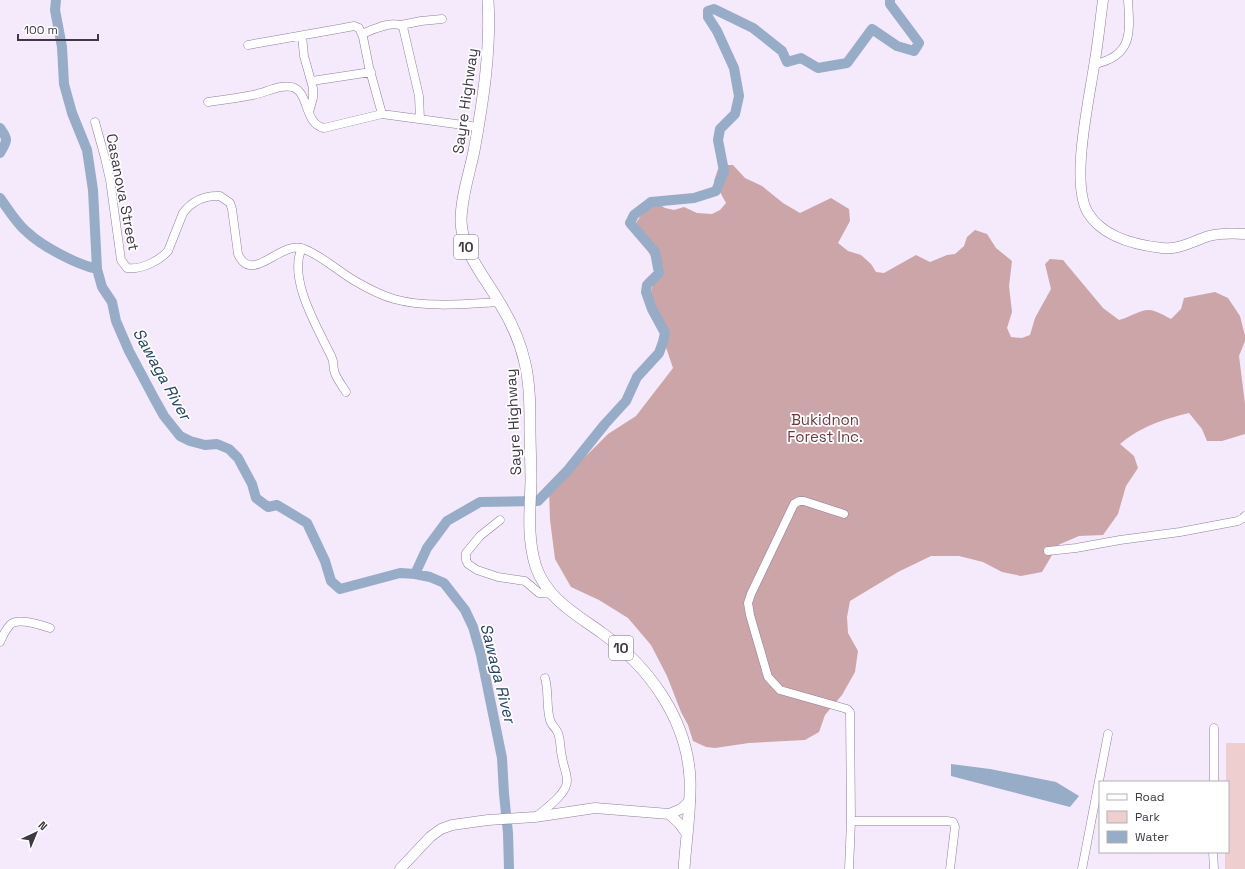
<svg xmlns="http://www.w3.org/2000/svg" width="1245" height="869" viewBox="0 0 1245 869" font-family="'Space Grotesk',sans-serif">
<rect width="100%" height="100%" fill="#f5e9fc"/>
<!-- green -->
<path fill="#efced0" d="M 1226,743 L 1245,743 L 1245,869 L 1225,869 L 1225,852 L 1228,852 L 1228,782 L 1226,782 Z"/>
<!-- forest -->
<path fill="#cba5a8" d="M 724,165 L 733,165 L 745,178 L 762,186 L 783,203 L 800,213 L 831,198 L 849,209 L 850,221 L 838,243 L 848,251 L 861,255 L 871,264 L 876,272 L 884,273 L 916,255 L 930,262 L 947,255 L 955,254 L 964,246 L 967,237 L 975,230 L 987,234 L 996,248 L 1012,261 L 1009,286 L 1012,312 L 1007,328 L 1011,337 L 1022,338 L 1030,335 L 1035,318 L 1051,289 L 1045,264 L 1050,259 L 1063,260 L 1103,308 L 1119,320 C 1128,318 1141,309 1150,310 C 1157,311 1165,316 1171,319 L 1181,309 L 1184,298 L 1215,292 L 1228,298 L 1240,316 L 1245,336 L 1245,341 L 1239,356 L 1245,404 L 1245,434 L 1222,441 L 1207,441 L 1202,429 L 1189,413 C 1161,420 1142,426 1120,444 L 1134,456 L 1138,468 L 1126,486 L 1118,514 L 1103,535 L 1079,536 L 1058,545 L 1042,572 L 1021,576 L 1002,572 L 983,562 L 959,556 L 931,556 L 898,572 L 850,601 L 847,617 L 848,633 L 858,651 L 855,672 L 842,695 L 825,715 L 819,732 L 805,740 L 749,743 L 715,748 L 706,747 L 693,741 L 688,725 L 681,712 L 667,676 L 651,645 L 628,618 L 599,600 L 571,587 L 555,559 L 550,520 L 549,489 L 568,470 L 588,454 L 608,434 L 636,416 L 673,368 L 655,315 L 650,295 L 655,278 L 652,258 L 642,241 L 636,223 L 646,208 L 656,202 L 665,208 L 674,210 L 684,207 L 697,213 L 712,214 L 720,210 L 726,203 L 714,181 L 718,169 Z"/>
<!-- water -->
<path fill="#97acc6" d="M 951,764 L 990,769 L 1056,782 L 1079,796 L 1070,807 L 951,776 Z"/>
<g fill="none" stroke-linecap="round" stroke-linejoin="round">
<!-- river -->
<path stroke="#97acc6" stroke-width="10" d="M 56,0 L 55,10 L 62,47 L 64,84 L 72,113 L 87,150 L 93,190 L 97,269 L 102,287 L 112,302 L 116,321 L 129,351 L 154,398 L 164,416 L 180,436 L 190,441 L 205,445 L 217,444 L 229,449 L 238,458 L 252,484 L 256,498 L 268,507 L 277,505 L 307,523 L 325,561 L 331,581 L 340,589 L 400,573 L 415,574 L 430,577 L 444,583 L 465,610 L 473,627 L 481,655 L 502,758 L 504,794 L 508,833 L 509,869
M 0,128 C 9,140 7,141 0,153
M 0,198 C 8,209 16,223 27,232 C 43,247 76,264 97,269
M 415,574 L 427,548 L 447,521 L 480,502 L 538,501 L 568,470 L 605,424 L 626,401 L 637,377 L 659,353 L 663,342 L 665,333 L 652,309 L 646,292 L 647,285 L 659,273 L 655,252 L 630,223 L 634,215 L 651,202 L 694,198 L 716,191 L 724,171 L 718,140 L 720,129 L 735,114 L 739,96 L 734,68 L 717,31 L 708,17 L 708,11 L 714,9 L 753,28 L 782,51 L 787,62 L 801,58 L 818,68 L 847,63 L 872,29 L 897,46 L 914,51 L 919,43 L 890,4 L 890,0"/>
<defs>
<path id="minor" d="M 401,25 L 421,21 L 442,19
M 362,34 C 372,30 394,19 403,27 L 419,96 L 420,119
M 302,36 L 304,56 L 313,88 L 313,98 L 309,112
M 248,45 L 338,29 L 354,26 L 359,28 L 363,37 L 369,67 L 382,114 L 478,127
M 1095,64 C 1133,56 1130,32 1128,0
M 312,81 L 371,72
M 208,102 C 223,100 238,98 253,95 C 265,93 280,84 292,87 C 310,92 303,123 324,128 L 382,114
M 95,122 L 105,158 L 110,180 L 121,260 L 127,268 C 141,270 159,261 168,251 L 183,213 C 192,201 205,195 220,196 L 230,203 L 232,209 L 238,254 C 252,286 281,239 304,249 C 322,256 338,271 355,281 C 367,288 380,295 394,299 C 426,308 466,304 499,302
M 302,248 C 287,279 319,330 332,358 C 334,362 333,366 334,370 C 335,377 342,385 346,392
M 844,514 L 804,501 L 799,501 L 794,504 L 751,594 L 748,603 L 750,615 L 768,677 L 780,690 L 847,709 L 850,712 L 851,821 L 849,869
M 500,520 L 480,536 L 466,553 L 466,560 L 468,564 L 477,570 L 498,577 L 525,581 L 539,593 L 552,594
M 1048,551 L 1076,548 L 1120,540 L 1180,532 L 1238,521 L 1243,518 L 1245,516
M 0,642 C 3,636 5,630 10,625 C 17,617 40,625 50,628
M 1214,782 L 1214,728
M 536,817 C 545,809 567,794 567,781 C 567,773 563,765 562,757 C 560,750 561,741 558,733 C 556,728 551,725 550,720 C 546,706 549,692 545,678
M 851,821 L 947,821 L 953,822 L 955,827 L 950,869
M 1213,852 L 1214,869
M 1082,869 L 1108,734"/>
<path id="major" d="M 1103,0 C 1100,22 1098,44 1094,66 C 1089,101 1070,183 1088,213 C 1103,237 1135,245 1162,248 C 1179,250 1193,241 1209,236 C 1221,233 1233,233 1245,234
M 669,814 L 679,823 L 687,834
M 400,869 L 430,837 L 441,829 L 452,825 L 488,820 L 535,817 L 595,808 L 669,814 L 681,809 L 690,801"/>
<path id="highway" d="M 488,0 C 491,51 483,101 474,151 C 469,175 461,198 461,221 C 462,252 485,277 499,302 C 511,321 520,341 525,363 C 530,385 530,407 530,429 C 530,447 531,464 531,482 C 530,511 527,539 536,567 C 547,599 577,615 602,633 C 649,667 687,719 690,779 C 691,809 686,839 684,869"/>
</defs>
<!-- minor casing -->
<use href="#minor" stroke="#917f9c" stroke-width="9"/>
<!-- major casing -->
<use href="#major" stroke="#917f9c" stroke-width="11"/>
<!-- highway casing -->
<use href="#highway" stroke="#917f9c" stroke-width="12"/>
<!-- minor -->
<use href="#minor" stroke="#fff" stroke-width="8"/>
<!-- major -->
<use href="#major" stroke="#fff" stroke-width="10"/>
<!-- highway -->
<use href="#highway" stroke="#fff" stroke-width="11"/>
</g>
<g text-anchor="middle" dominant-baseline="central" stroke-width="3.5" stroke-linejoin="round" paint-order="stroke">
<!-- shield labels -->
<g fill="#fff" stroke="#79747d" stroke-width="1">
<rect x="454" y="235" width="24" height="24" rx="3"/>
<rect x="609" y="636" width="24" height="24" rx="3"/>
</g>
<g font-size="14" font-weight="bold" fill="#403845">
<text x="466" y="247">10</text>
<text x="621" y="648">10</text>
</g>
<!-- street labels -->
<g font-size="15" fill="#403845" stroke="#fff">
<text transform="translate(465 101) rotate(-82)">Sayre Highway</text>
<text transform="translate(123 192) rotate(79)">Casanova Street</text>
<text transform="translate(513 422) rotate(-93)">Sayre Highway</text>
</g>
<!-- park labels -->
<g font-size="15" fill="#6d393f" stroke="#fff">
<text x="825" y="419">Bukidnon<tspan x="825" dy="17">Forest Inc.</tspan></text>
</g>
<!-- water labels -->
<g font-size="16" font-style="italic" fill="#224267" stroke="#fff">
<text transform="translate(162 374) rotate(61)">Sawaga River</text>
<text transform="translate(498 673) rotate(76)">Sawaga River</text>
</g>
</g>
<!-- legend -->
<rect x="1099" y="781" width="130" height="72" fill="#ffffff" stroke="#b3afb5"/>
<rect x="1107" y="794" width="20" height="6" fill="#ffffff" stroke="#b3afb5"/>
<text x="1135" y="801" font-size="12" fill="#403845">Road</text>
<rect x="1107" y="811" width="20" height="12" fill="#efced0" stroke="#b3afb5"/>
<text x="1135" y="821" font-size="12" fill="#403845">Park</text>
<rect x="1107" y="831" width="20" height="12" fill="#97acc6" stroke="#b3afb5"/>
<text x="1135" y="841" font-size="12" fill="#403845">Water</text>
<!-- north arrow -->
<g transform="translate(36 833) rotate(44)" stroke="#ffffff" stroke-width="3" paint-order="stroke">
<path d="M0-3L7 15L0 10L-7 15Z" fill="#403845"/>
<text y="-6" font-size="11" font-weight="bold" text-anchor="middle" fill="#403845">N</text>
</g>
<!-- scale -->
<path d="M18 34v6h80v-6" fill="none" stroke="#403845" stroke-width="2"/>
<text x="24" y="34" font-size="12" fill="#403845" stroke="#ffffff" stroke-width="3" paint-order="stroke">100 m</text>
</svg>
